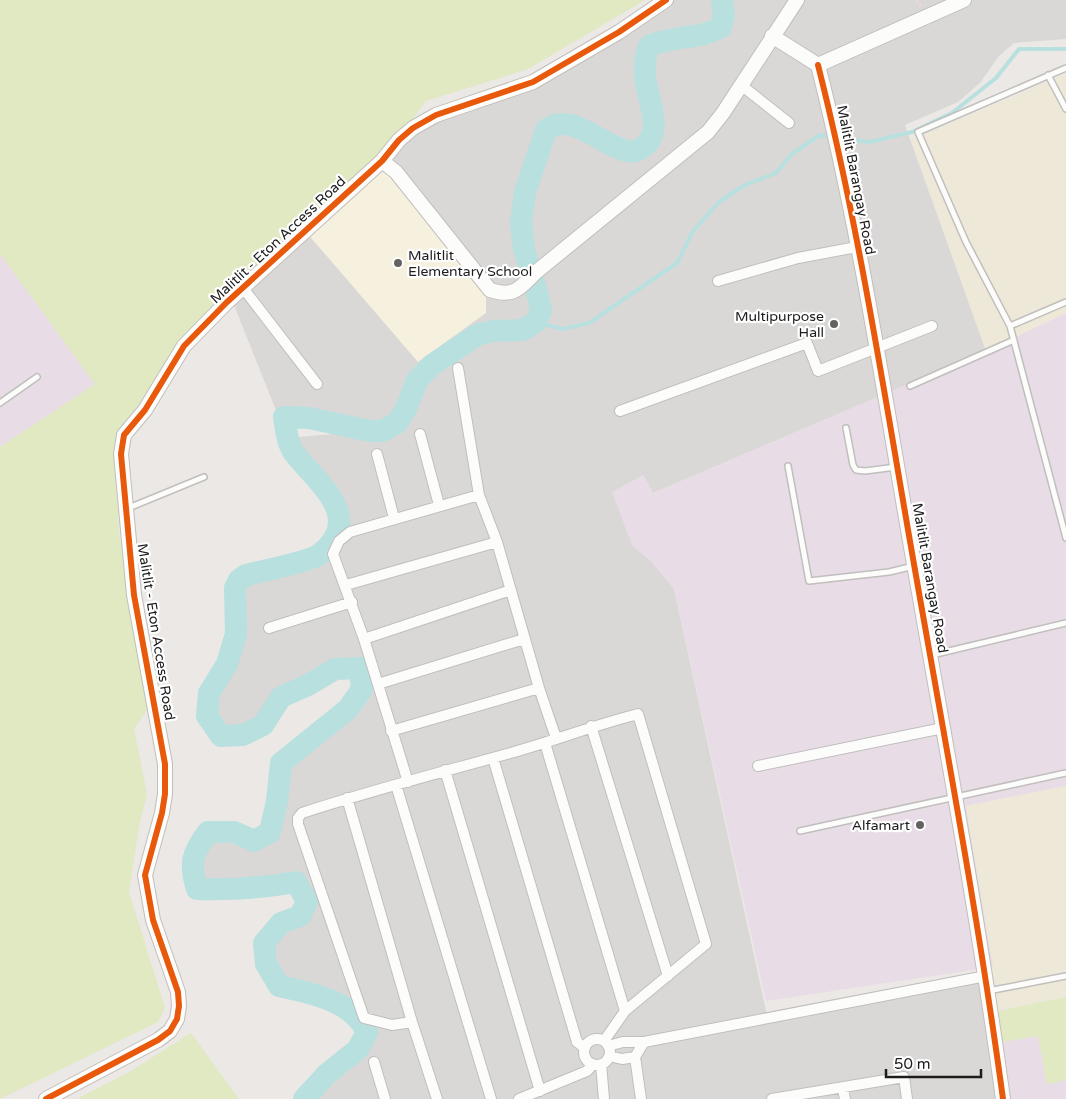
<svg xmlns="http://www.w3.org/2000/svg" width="1066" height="1099" viewBox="0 0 1066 1099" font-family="'Varela Round',sans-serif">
<rect width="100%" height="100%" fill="#ebe8e5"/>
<!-- residential -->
<path fill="#dad8d6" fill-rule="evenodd" d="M 674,0 L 1066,0 L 1066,39 L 1014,43 L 999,56 L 980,83 L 958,102 L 905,125 L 986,351 L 653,493 L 643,475 L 632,545 L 651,561 L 674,589 L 767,1015 L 981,979 L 1000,1099 L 304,1099 L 327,1074 L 358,1049 L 367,1032 L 363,1023 L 340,1004 L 311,993 L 279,986 L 266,964 L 264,943 L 281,923 L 300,916 L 307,901 L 296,882 L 268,887 L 230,890 L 197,889 L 191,870 L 196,848 L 208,832 L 234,832 L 254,841 L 270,832 L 277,801 L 281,763 L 348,709 L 362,689 L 360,668 L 335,669 L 308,685 L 281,697 L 263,725 L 243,735 L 221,736 L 207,716 L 209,693 L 227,664 L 236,634 L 235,589 L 239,580 L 246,575 L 317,556 L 329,547 L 338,532 L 338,513 L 330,494 L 287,438 L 232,300 L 307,233 L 419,361 L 390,164 L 401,142 L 416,126 L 510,90 ZM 284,417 L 333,421 L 368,431 L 287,438 Z"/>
<!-- industrial -->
<path fill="#e8dce6" d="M 0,253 L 96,384 L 0,447 Z
M 1066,313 L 1066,786 L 966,806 L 993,967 L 766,1001 L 674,589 L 651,561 L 632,545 L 612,492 L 643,475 L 653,493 L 986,351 Z
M 1038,1036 L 1047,1083 L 1066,1080 L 1066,1099 L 1011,1099 L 996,1043 Z"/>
<!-- education -->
<path fill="#f6f0df" d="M 390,164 L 486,292 L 486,313 L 418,362 L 307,233 Z"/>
<!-- farmland -->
<path fill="#ede8d7" d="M 1066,74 L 1066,313 L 986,351 L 911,140 Z
M 1066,786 L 1066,997 L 993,1011 L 993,967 L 966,806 Z"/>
<!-- grass -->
<path fill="#e0e9c2" d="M 0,0 L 645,0 L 528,69 L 426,101 L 397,140 L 223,301 L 161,383 L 117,433 L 116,452 L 119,532 L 147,710 L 134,729 L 147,794 L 139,827 L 129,892 L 165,1008 L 158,1022 L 0,1099 L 0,447 L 95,384 L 0,254 Z
M 1066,997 L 1066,1080 L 1047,1084 L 1038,1036 L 996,1043 L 993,1012 Z
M 191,1033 L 239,1099 L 77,1099 L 131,1071 Z"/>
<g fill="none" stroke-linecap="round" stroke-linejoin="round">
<!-- stream -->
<path stroke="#b7e0df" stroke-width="4" d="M 838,138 L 870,142 L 912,132 L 952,113 L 996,78 L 1019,49 L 1066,49
M 536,322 L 563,329 L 589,323 L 677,263 L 693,231 L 720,201 L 747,184 L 776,173 L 792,154 L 820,135 L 831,137"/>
<!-- river -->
<path stroke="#b7e0df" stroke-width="22" d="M 304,1099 L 327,1074 L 358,1049 L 367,1032 C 352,1000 310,993 279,986 L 266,964 L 264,943 L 281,923 L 300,916 L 307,901 L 296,882 C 263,888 231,890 197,889 C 189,864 192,853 208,832 L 234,832 L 254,841 L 270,832 L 277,801 L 281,763 L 348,709 L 362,689 L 360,668 L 335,669 L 308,685 L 281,697 L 263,725 L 243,735 L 221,736 L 207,716 L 209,693 L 227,664 L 236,634 L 235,588 L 239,580 L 246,575 C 266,570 299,564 317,556 C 323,552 329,546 333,540 C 355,508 312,477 294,453 C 287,443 286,429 284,417 L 309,418 L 370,431 L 382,431 L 397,423 L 406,409 L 417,380 L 432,365 L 477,335 L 493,331 L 523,330 L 536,322 L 541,310 L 538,296 L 524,249 L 521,223 L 525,192 L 546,130 C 571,110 602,146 627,151 C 632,152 638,151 642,148 C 665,133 647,98 645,76 C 644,64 645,56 649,46 C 672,35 700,40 721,27 L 724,15 L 722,0"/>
<defs>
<path id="service" d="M 1066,68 L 918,132 L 966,242 L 1010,326 L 1066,302
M 1048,75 L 1066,109
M 1010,326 L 1066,538
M 910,386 L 1014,340
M 0,403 L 37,377
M 846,428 L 853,465 L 856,470 L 865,471 L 896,467
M 788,466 L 809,581 L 889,572 L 914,566
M 126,509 L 204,477
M 932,655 L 1066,623
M 800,831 L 1066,773
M 988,991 L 1066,976"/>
<path id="minor" d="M 741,85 L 789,123
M 718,281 L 798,258 L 857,247
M 243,288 L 317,384
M 458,368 L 479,495 L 497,542 L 539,688 L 556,738
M 620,411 L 807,343 L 818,371 L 932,326
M 420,434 L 439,505
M 377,454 L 394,518
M 346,585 L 497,542
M 269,628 L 352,602
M 364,639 L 511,590
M 378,684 L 524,639
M 591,726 L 668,976
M 391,731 L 539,688
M 545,743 L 625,1011
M 493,758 L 577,1042 L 585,1048
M 758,766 L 943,728
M 445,770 L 540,1091
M 408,782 L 364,639 L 333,554 L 339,541 L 350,532 L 479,495
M 396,785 L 491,1099
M 347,798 L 412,1022 L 437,1099
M 412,1022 L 392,1025 L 364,1018 L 298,824 L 298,818 L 302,813 C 372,790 443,772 514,752 C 556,740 595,725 638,714 L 706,944 L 625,1011 L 604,1041
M584 1052a13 13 0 1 1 26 0a13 13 0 1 1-26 0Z
M 608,1046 L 623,1042 L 644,1042
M 609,1056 L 622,1059 L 635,1057
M 374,1062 L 385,1099
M 601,1064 L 604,1099
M 843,1089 L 845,1099
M 519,1099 L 587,1071 L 593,1064
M 641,1099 L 635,1057 L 644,1042 L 986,976
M 772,1099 L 904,1077 L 907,1099"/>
<path id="tertiary" d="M 772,36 L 818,65
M 818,65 C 858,223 883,386 911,547 C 943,731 978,914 1003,1099
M 818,65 L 964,0
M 382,161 L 396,172 L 490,290 C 514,298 520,288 536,272 L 708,132 L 723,113 L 797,0
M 46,1099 L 158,1040 L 170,1031 L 177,1019 L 179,1006 L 178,992 L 153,920 L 145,875 L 162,813 L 165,794 L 165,764 L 134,595 L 121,454 L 124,435 L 145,410 L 184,346 L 226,303 L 382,161 L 399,140 L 413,128 L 436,115 L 533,82 L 619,32 L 666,0"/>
</defs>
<!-- service casing -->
<use href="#service" stroke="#c0bfbd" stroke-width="8"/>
<!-- minor casing -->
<use href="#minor" stroke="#c0bfbd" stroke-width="12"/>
<!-- tertiary casing -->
<use href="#tertiary" stroke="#c0bfbd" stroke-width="16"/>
<!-- path -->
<path stroke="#ead8da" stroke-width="2.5" stroke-dasharray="2.5 2.5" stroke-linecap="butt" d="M 917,0 L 921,7"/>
<!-- service -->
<use href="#service" stroke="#fcfcfb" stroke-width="5"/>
<!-- minor -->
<use href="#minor" stroke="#fcfcfb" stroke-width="10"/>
<!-- tertiary -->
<use href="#tertiary" stroke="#fcfcfb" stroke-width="14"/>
<defs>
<path id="cycleway" d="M 818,65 C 858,223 883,386 911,547 C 943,731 978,914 1003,1099
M 46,1099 L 158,1040 L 170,1031 L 177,1019 L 179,1006 L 178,992 L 153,920 L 145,875 L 162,813 L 165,794 L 165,764 L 134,595 L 121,454 L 124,435 L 145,410 L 184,346 L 226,303 L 382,161 L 399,140 L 413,128 L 436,115 L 533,82 L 619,32 L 666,0"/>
</defs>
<!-- cycleway casing -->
<use href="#cycleway" stroke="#fff" stroke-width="9"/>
<!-- cycleway -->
<use href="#cycleway" stroke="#e8590c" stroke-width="6"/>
</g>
<!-- markers -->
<g fill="#646362" stroke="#fff" stroke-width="2">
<circle cx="398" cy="263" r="5"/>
<circle cx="834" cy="324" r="5"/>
<circle cx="920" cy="825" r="5"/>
</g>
<g text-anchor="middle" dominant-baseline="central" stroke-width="4.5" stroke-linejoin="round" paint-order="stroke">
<!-- street labels -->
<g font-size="14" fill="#1c1c1c" stroke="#fff">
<text transform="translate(856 180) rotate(79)">Malitlit Barangay Road</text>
<text transform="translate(278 240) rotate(-43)">Malitlit - Eton Access Road</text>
<text transform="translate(930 578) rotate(80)">Malitlit Barangay Road</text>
<text transform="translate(156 632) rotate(81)">Malitlit - Eton Access Road</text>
</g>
<!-- poi labels -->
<g font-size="14" fill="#1c1c1c" stroke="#fff" text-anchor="end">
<text x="408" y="255" text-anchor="start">Malitlit<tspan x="408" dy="16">Elementary School</tspan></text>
<text x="824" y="316">Multipurpose<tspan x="824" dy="16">Hall</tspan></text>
<text x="910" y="825">Alfamart</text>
</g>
</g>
<!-- scale -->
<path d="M886 1069v8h95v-8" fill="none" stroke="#1c1c1c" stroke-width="2.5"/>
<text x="894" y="1069" font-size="15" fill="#1c1c1c" stroke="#ffffff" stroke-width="4" paint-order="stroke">50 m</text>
</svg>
